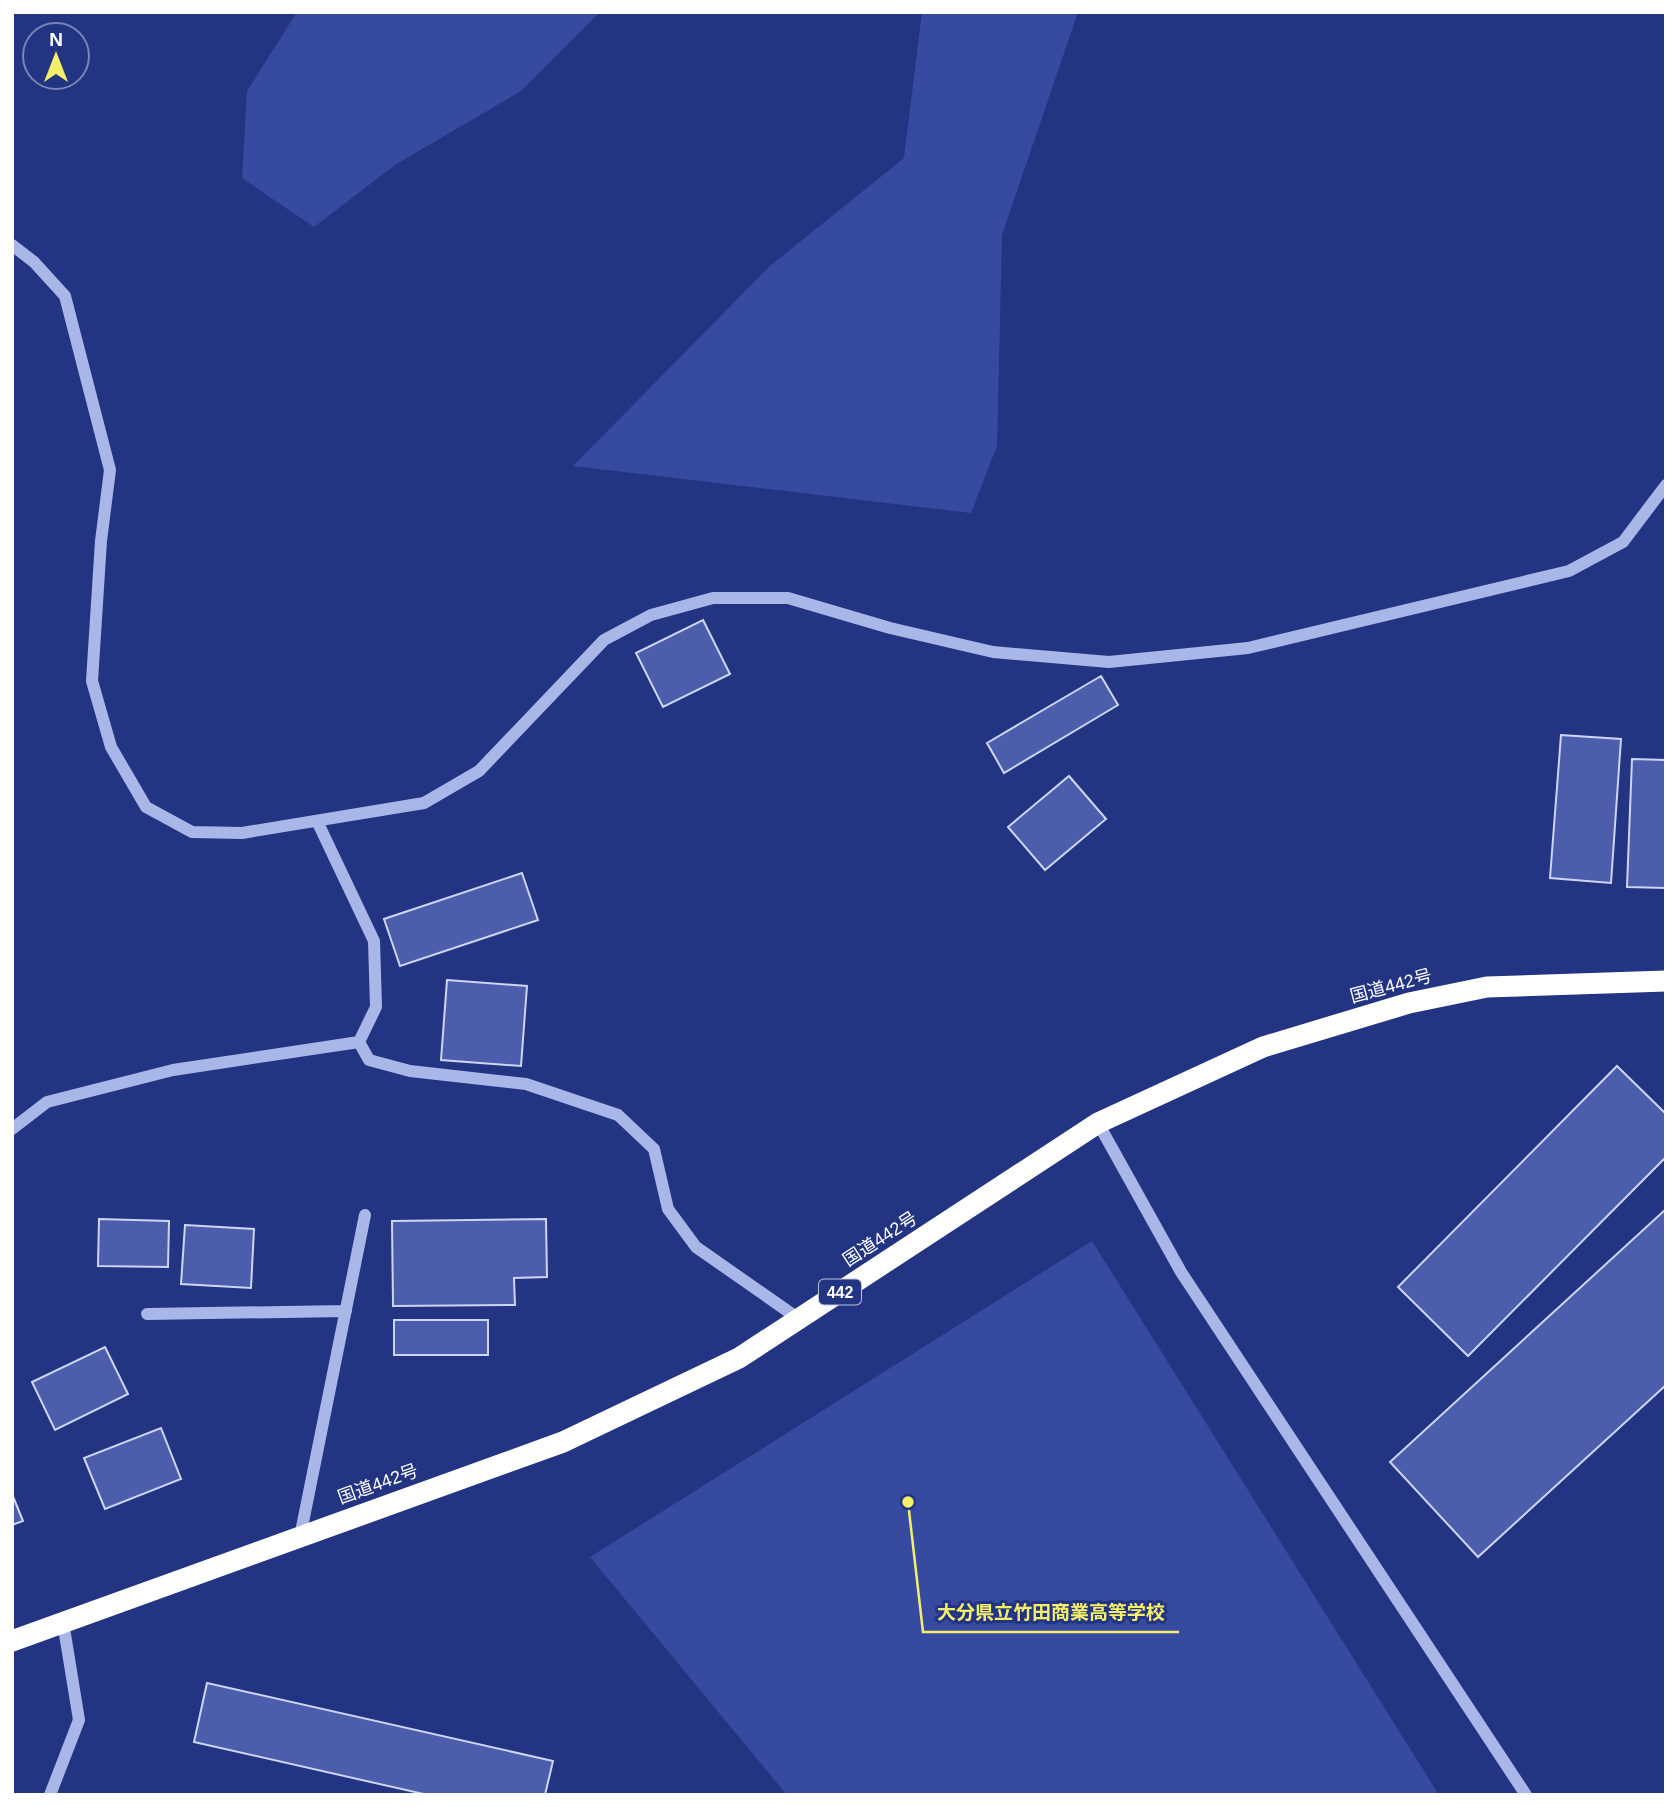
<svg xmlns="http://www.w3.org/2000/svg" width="1678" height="1807" viewBox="0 0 1678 1807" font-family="Helvetica,'Noto Sans JP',sans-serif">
<rect width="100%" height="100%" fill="#223482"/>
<!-- green -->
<path fill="#364ba0" d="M 297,12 L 600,12 L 521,91 L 395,165 L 314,227 L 242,178 L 247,91 Z
M 922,12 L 1078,12 L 1002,235 L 997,446 L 971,513 L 573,466 L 770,266 L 904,158 Z
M 1092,1241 L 1439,1795 L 787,1795 L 590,1557 Z"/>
<!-- building -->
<path fill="#4b5dab" stroke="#cdd5f6" stroke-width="2" d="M 703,620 L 730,674 L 663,707 L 636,653 Z
M 1101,676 L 1118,705 L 1004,773 L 987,743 Z
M 1561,735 L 1621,739 L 1611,883 L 1550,878 Z
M 1632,759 L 1666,760 L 1666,888 L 1627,887 Z
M 1069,776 L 1106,819 L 1045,870 L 1008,827 Z
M 522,873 L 538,920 L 400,966 L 384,919 Z
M 447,980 L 527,986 L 521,1066 L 441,1060 Z
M 1617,1066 L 1666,1114 L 1666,1157 L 1468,1356 L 1398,1287 Z
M 1666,1209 L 1666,1385 L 1478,1557 L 1390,1462 Z
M 99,1219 L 169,1221 L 168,1267 L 98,1266 Z
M 546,1219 L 547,1277 L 514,1278 L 515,1305 L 393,1306 L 392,1221 Z
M 185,1225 L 254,1229 L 251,1288 L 181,1284 Z
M 394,1320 L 488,1320 L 488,1355 L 394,1355 Z
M 105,1347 L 128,1394 L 55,1430 L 32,1382 Z
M 161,1428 L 181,1479 L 105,1509 L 84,1458 Z
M 12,1494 L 23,1521 L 12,1525 Z
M 207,1683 L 553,1761 L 545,1795 L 428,1795 L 194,1742 Z"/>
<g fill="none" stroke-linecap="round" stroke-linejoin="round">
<!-- minor -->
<path stroke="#a9b6e8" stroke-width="12" d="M 12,245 L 34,262 L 65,296 L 110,470 L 101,541 L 92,681 L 111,747 L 146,807 L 192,832 L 242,833 L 424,803 L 479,771 L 604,640 L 651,615 L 713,598 L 788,598 L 890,628 L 993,652 L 1109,662 L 1248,648 L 1569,571 L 1623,542 L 1666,485
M 359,1042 L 369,1060 L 410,1071 L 526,1084 L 618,1115 L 654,1149 L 668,1209 L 696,1247 L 799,1319
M 1098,1123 L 1181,1272 L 1526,1795
M 12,1129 L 47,1102 L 173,1070 L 359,1042 L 376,1007 L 374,941 L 317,821
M 147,1314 L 346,1311
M 300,1537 L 365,1215
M 50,1795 L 79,1720 L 63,1622"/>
<!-- highway -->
<path stroke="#fff" stroke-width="21" d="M 12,1641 L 563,1442 L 739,1358 L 1098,1123 L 1263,1047 L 1409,1003 L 1487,987 L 1666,981"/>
</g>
<g text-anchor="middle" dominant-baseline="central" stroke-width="6" stroke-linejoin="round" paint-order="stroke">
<!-- shield labels -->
<rect fill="#223482" stroke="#bdc2da" stroke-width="2" x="819" y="1279.5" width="42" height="25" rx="5"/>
<g font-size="16" font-weight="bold" fill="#fff">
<text x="840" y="1292">442</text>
</g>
<!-- street labels -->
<g font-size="18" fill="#fff" stroke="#223482">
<text transform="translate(1391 986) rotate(-15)">国道442号</text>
<text transform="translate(880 1239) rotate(-33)">国道442号</text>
<text transform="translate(378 1484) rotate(-20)">国道442号</text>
</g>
</g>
<!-- callouts -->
<path fill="none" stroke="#f4ef6b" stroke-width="2.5" d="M908 1502L923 1632H1179"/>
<circle fill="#f4ef6b" stroke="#223482" stroke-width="2.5" cx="908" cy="1502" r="7"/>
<g font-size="19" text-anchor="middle" font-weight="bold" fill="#f4ef6b" stroke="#223482" stroke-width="6" stroke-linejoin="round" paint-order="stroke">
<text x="1051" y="1619">大分県立竹田商業高等学校</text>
</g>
<!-- border -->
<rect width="1678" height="1807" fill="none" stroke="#ffffff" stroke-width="28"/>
<!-- north arrow -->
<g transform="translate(56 56)"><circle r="33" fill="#223482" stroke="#7a85b4" stroke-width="2"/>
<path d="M0-5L12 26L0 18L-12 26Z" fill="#f4ef6b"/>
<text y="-10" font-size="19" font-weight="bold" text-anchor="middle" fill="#ffffff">N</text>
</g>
</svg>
